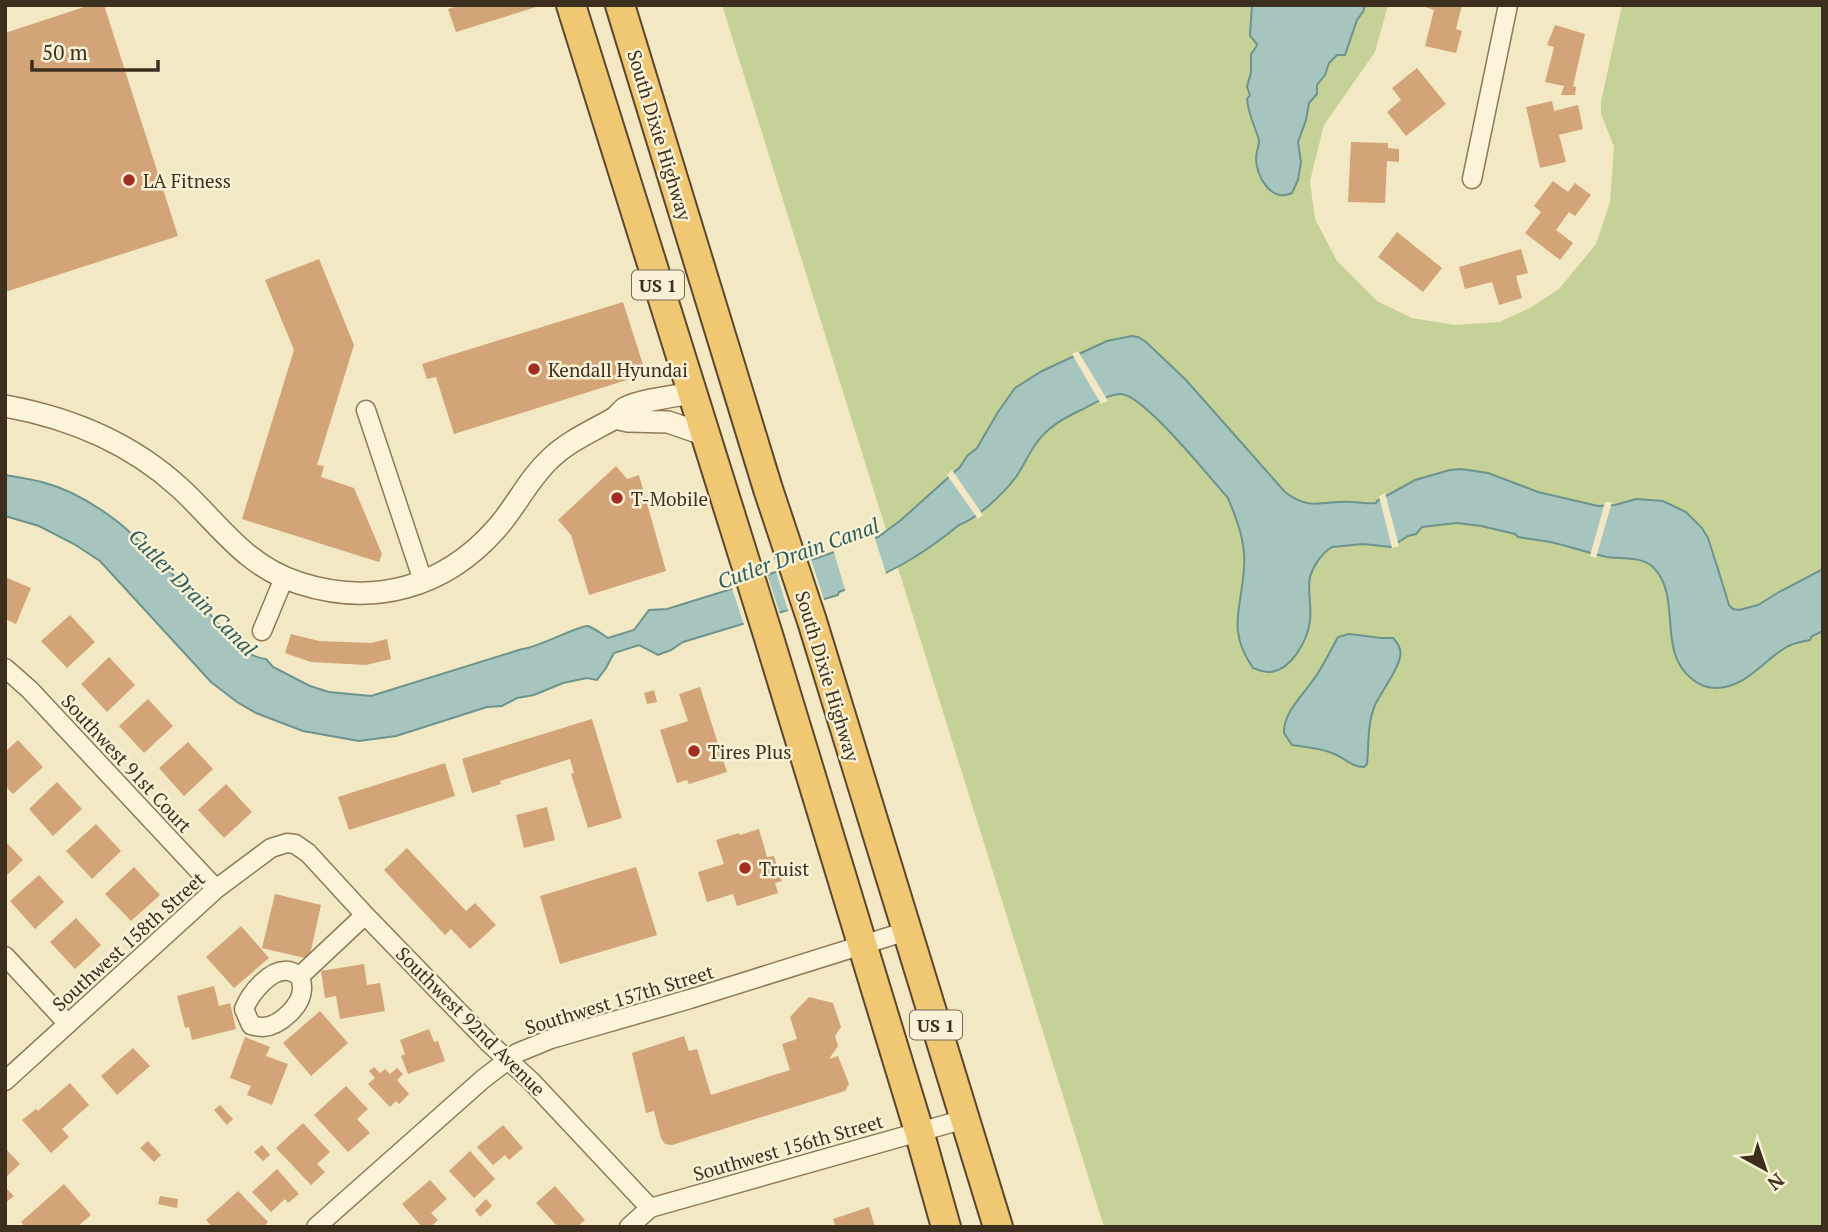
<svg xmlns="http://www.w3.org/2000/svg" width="1828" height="1232" viewBox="0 0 1828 1232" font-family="'PT Serif',serif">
<rect width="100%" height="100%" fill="#f2e8c4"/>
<!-- green -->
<path fill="#c6d197" d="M 722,5 L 1388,5 L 1375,52 L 1324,125 L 1310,181 L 1315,219 L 1337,261 L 1377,301 L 1412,318 L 1455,325 L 1499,322 L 1530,308 L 1559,289 L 1596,244 L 1610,202 L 1614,147 L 1601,114 L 1601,102 L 1622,5 L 1823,5 L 1823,1227 L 1104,1227 Z"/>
<!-- water -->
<path fill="#a6c5be" stroke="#6c948d" stroke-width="2" d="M 1252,5 L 1365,5 L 1363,12 L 1357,20 L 1345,55 L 1337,55 L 1329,63 L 1325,75 L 1317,85 L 1317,94 L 1309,103 L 1306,120 L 1298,142 L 1301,162 L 1298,180 L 1292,193 C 1271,203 1256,176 1256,158 C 1256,152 1259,147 1259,141 C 1259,138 1257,135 1256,131 C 1252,121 1248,110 1247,99 L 1250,95 L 1247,87 L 1251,72 L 1251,54 L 1256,47 L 1257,44 L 1250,36 Z
M 1131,336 L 1138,337 L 1146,342 L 1186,380 L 1285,492 C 1310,512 1325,500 1352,502 C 1360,502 1367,504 1376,503 L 1377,501 L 1415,480 L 1450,470 L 1461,469 L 1488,473 L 1538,492 L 1598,506 L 1615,505 L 1636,499 L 1663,501 L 1686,512 L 1702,528 L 1708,538 L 1717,566 L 1729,605 L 1733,609 L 1739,610 L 1758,605 L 1779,592 L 1823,569 L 1823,631 L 1812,636 L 1810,640 C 1801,642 1792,643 1785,648 C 1762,662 1746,687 1717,688 C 1708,688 1699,685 1692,679 C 1656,651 1683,597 1653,567 C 1641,556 1622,559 1607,557 C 1588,553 1569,546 1550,542 C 1539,540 1529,539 1518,537 L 1515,534 L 1481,526 L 1457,523 L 1439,525 L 1422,527 L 1416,534 L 1408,536 L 1391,547 L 1363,544 L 1332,547 C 1322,553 1313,566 1310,577 C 1307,591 1312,606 1310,620 C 1308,640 1291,671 1269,672 C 1264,672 1258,670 1253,668 C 1226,629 1242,609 1244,567 C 1246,542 1237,520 1228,498 C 1210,478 1144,395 1121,394 C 1108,394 1093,404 1081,410 C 1064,418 1046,428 1035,445 C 1028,455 1023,467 1016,477 C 1004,493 978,518 959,525 C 920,557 886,576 839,592 L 838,595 L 683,642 L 671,650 L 658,655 L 639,645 L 614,653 L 606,668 L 597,680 L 587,678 L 563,683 L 534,695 L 517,698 L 502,706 L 487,707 L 396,736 L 359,741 L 303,731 L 256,713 L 237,702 L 211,682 L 100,561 L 74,544 L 39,526 L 5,516 L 5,475 C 17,477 30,479 42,482 C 69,489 96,505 118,522 C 151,549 179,582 209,613 C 221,627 234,644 251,654 C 255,657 260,658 266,659 L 273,667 L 310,686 L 329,692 L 371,696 L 522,649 C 538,648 581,624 588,626 C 594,628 602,634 608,638 L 634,630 L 649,610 L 667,609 L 725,591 L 770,574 L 878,537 L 901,520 L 960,467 L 967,456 L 977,448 L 998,412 L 1015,388 L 1042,371 L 1107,341 Z
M 1349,634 L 1381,638 L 1393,638 C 1398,643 1402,649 1400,657 C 1398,670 1381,692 1375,705 C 1367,724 1369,745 1367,764 L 1364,767 C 1351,767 1344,757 1332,753 C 1320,748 1305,747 1292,745 L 1284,733 C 1283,712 1305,693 1316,676 C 1324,664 1331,650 1338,637 Z"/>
<!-- pier -->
<path fill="#f2e8c4" d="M 1078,351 L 1108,401 L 1101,404 L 1072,354 Z
M 952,470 L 983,515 L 978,519 L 947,475 Z
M 1385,493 L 1399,546 L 1392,548 L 1379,496 Z
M 1605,502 L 1612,502 L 1596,558 L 1590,556 Z
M 874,535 L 887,577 L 846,593 L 833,549 Z
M 810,556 L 825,603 L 789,614 L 775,568 Z
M 766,571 L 781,617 L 745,628 L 731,585 Z"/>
<!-- building -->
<path fill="#d3a477" d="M 90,5 L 104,5 L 178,236 L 5,292 L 5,33 Z
M 460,5 L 536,5 L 536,7 L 456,32 L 448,9 Z
M 1420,5 L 1462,5 L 1456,29 L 1462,31 L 1456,53 L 1425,46 L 1434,10 Z
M 1555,25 L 1585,34 L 1573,86 L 1576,87 L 1575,95 L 1561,95 L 1564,86 L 1545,82 L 1554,47 L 1547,45 Z
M 1417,68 L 1446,104 L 1406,136 L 1387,112 L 1401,100 L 1392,88 Z
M 1552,101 L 1554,111 L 1578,105 L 1583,129 L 1559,135 L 1566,162 L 1540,168 L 1526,107 Z
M 1351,142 L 1388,143 L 1388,148 L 1399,149 L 1399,162 L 1387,161 L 1385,203 L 1348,202 Z
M 1553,181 L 1568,192 L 1575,183 L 1591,195 L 1575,216 L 1569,212 L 1556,230 L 1573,243 L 1560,260 L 1525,233 L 1541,212 L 1534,206 Z
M 1397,232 L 1442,268 L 1423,292 L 1378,257 Z
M 1521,249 L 1528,273 L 1516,276 L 1522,298 L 1499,305 L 1492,282 L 1465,289 L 1459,267 Z
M 319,259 L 354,345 L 317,465 L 324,466 L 321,477 L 354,488 L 382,554 L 379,562 L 242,519 L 294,350 L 265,280 Z
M 623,302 L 646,374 L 454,434 L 436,377 L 427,379 L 422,364 Z
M 616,466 L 627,479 L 639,475 L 666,571 L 589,595 L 571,535 L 558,520 Z
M 5,577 L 31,588 L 16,624 L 5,619 Z
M 70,615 L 95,642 L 67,668 L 41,641 Z
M 291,634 L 319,641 L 371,643 L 387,639 L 391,659 L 366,665 L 311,662 L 285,653 Z
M 109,657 L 135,685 L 107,712 L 81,684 Z
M 700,687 L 727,772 L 689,784 L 687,780 L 677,783 L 660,730 L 688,721 L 679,694 Z
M 654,690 L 657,702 L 647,704 L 644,693 Z
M 148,699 L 173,726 L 144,753 L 119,726 Z
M 592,719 L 622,818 L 588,828 L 571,774 L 574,773 L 570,759 L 500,781 L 501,784 L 472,793 L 462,759 Z
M 18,740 L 43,767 L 13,794 L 5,786 L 5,752 Z
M 188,742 L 213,769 L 184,796 L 159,768 Z
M 445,763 L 455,796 L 349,830 L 338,797 Z
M 57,782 L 82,809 L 53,836 L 29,809 Z
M 226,784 L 252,812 L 224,838 L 198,810 Z
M 547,807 L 555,840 L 524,848 L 516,815 Z
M 96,824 L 121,851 L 92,879 L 66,851 Z
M 759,829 L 767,857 L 774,856 L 782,881 L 775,883 L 778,893 L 737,906 L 733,894 L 707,902 L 698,872 L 724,864 L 716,840 L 739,833 L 740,835 Z
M 5,841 L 23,860 L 5,877 Z
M 407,848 L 466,911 L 475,903 L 496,925 L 470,949 L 451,929 L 445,935 L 384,870 Z
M 134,867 L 160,895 L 131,921 L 105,894 Z
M 636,867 L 657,935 L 560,964 L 540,896 Z
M 39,875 L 64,902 L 35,929 L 10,901 Z
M 275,894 L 321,905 L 309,959 L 262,948 Z
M 76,918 L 101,945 L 75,969 L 50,942 Z
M 241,926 L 269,958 L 234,988 L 206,957 Z
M 364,964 L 367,985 L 380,983 L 385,1011 L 340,1019 L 336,996 L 325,998 L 321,971 Z
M 214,986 L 219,1006 L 230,1003 L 236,1029 L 192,1040 L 189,1027 L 185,1028 L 177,996 Z
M 809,997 L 833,1003 L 841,1027 L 835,1036 L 838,1046 L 829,1059 L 838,1056 L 849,1084 L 845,1091 L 672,1145 L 665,1144 L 661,1138 L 654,1111 L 646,1113 L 632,1053 L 684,1036 L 689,1051 L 697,1049 L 711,1095 L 790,1070 L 782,1044 L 797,1039 L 790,1017 Z
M 320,1011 L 348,1043 L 311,1076 L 283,1043 Z
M 429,1029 L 434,1042 L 438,1041 L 445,1061 L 408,1074 L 401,1056 L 405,1054 L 400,1040 Z
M 245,1037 L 270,1047 L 266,1056 L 288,1064 L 272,1105 L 247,1095 L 251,1086 L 230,1078 Z
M 133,1048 L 150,1066 L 117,1095 L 101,1076 Z
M 374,1067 L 380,1073 L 385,1069 L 390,1074 L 397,1068 L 403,1074 L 397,1080 L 409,1094 L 399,1104 L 396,1101 L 390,1107 L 368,1084 L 375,1078 L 369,1071 Z
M 70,1083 L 89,1105 L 62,1129 L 69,1137 L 51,1153 L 22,1120 L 36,1109 L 38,1111 Z
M 346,1086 L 368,1109 L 357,1119 L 370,1133 L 348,1152 L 314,1115 Z
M 220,1105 L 233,1119 L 227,1125 L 214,1110 Z
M 303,1123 L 330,1152 L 317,1164 L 325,1172 L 311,1185 L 276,1148 Z
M 503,1125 L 523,1148 L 509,1160 L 505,1155 L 493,1165 L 477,1147 Z
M 148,1141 L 161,1155 L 154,1162 L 140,1148 Z
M 262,1145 L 270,1155 L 263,1161 L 254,1152 Z
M 5,1148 L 20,1164 L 5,1178 Z
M 470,1151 L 495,1179 L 474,1198 L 449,1171 Z
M 277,1169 L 299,1194 L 288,1203 L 285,1199 L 271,1212 L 252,1192 Z
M 430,1180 L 447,1199 L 431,1213 L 438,1220 L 430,1227 L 422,1227 L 402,1204 Z
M 64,1184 L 91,1215 L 77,1227 L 25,1227 L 21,1222 Z
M 555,1186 L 585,1220 L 577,1227 L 558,1227 L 536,1203 Z
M 5,1187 L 14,1196 L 5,1203 Z
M 238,1191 L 268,1222 L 263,1227 L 212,1227 L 206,1220 Z
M 160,1196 L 178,1199 L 177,1208 L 158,1204 Z
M 486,1199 L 492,1206 L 480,1217 L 475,1210 Z
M 869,1207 L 875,1227 L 836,1227 L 833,1219 Z"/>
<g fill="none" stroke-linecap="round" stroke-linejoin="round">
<defs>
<path id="minor" d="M 1472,179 L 1508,5
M 366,410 L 423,581
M 262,631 L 284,578
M 5,668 L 30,690 L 216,889
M 5,956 L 68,1024
M 300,976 C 296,974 293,972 289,971 C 270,968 250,994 244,1009 L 251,1025 C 255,1026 259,1027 263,1027 C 280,1026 303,1005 302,987 C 302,983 301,980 300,976 L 365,915
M 5,1081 L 216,889 L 271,848 L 287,843 L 295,844 L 308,853 L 365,915 L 489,1043 L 531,1081 L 650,1208
M 316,1227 L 483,1079 L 517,1053 L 551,1039 L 690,999 L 907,931
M 629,1227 L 650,1208 L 965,1119"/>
<path id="tertiary" d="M 5,406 C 71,418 131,443 180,488 C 220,525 245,566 299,583 C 373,607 444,588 496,529 C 516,507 528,479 551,458 C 569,441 592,431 613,419 C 618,416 621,411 625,408 C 640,400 675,396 693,393
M 615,418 L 628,421 L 668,422 L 706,435"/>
<path id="trunk" d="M 571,5 L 769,638 L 919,1131 L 946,1227
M 620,5 L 768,489 L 812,621 L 998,1227"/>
</defs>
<!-- minor casing -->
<use href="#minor" stroke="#8f7959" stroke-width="21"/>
<!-- tertiary casing -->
<use href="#tertiary" stroke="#8f7959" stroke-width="24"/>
<!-- trunk casing -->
<use href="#trunk" stroke="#5c472d" stroke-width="32"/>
<!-- minor -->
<use href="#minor" stroke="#fcf4d9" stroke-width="18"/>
<!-- tertiary -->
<use href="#tertiary" stroke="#fcf4d9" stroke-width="21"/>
<!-- trunk -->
<use href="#trunk" stroke="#f0c874" stroke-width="28"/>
</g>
<!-- markers -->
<g fill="#a32c23" stroke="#f8f1d5" stroke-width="2.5">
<circle cx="129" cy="180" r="7"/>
<circle cx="534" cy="369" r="7"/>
<circle cx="617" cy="498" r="7"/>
<circle cx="694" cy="751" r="7"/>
<circle cx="745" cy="868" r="7"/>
</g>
<g text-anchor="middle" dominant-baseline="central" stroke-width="5" stroke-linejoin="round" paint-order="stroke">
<!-- shield labels -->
<g fill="#f8f1d5" stroke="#756955" stroke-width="2">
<rect x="632" y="270.5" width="52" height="29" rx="5"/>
<rect x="910" y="1010.5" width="52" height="29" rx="5"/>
</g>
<g font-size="18" font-weight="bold" fill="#3d2f1e">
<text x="658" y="285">US 1</text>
<text x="936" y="1025">US 1</text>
</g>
<!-- street labels -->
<g font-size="19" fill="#3d2f1e" stroke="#f8f1d5">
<text transform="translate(660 135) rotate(73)">South Dixie Highway</text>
<text transform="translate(828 676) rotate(73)">South Dixie Highway</text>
<text transform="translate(127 763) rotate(47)">Southwest 91st Court</text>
<text transform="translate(128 941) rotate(-42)">Southwest 158th Street</text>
<text transform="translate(619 999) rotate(-17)">Southwest 157th Street</text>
<text transform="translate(471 1021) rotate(45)">Southwest 92nd Avenue</text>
<text transform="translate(788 1147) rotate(-16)">Southwest 156th Street</text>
</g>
<!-- poi labels -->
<g font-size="19" fill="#3d2f1e" stroke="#f8f1d5" text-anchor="start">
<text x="143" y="180">LA Fitness</text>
<text x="548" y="369">Kendall Hyundai</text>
<text x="631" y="498">T-Mobile</text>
<text x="708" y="751">Tires Plus</text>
<text x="759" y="868">Truist</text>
</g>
<!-- water labels -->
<g font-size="21" font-style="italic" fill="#2c5e5e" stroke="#f8f1d5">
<text transform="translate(798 553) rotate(-20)">Cutler Drain Canal</text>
<text transform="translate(193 592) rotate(45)">Cutler Drain Canal</text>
</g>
</g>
<!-- border -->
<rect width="1828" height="1232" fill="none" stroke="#3d2f1e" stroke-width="14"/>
<!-- north arrow -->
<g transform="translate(1765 1169) rotate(140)" stroke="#f8f1d5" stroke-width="5" paint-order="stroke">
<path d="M0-5L12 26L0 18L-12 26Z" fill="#3d2f1e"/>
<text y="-10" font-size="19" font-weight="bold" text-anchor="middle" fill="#3d2f1e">N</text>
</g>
<!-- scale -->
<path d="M32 60v10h126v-10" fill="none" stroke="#3d2f1e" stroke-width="3.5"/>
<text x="42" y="60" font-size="21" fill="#3d2f1e" stroke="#f8f1d5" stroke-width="5" paint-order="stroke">50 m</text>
</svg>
